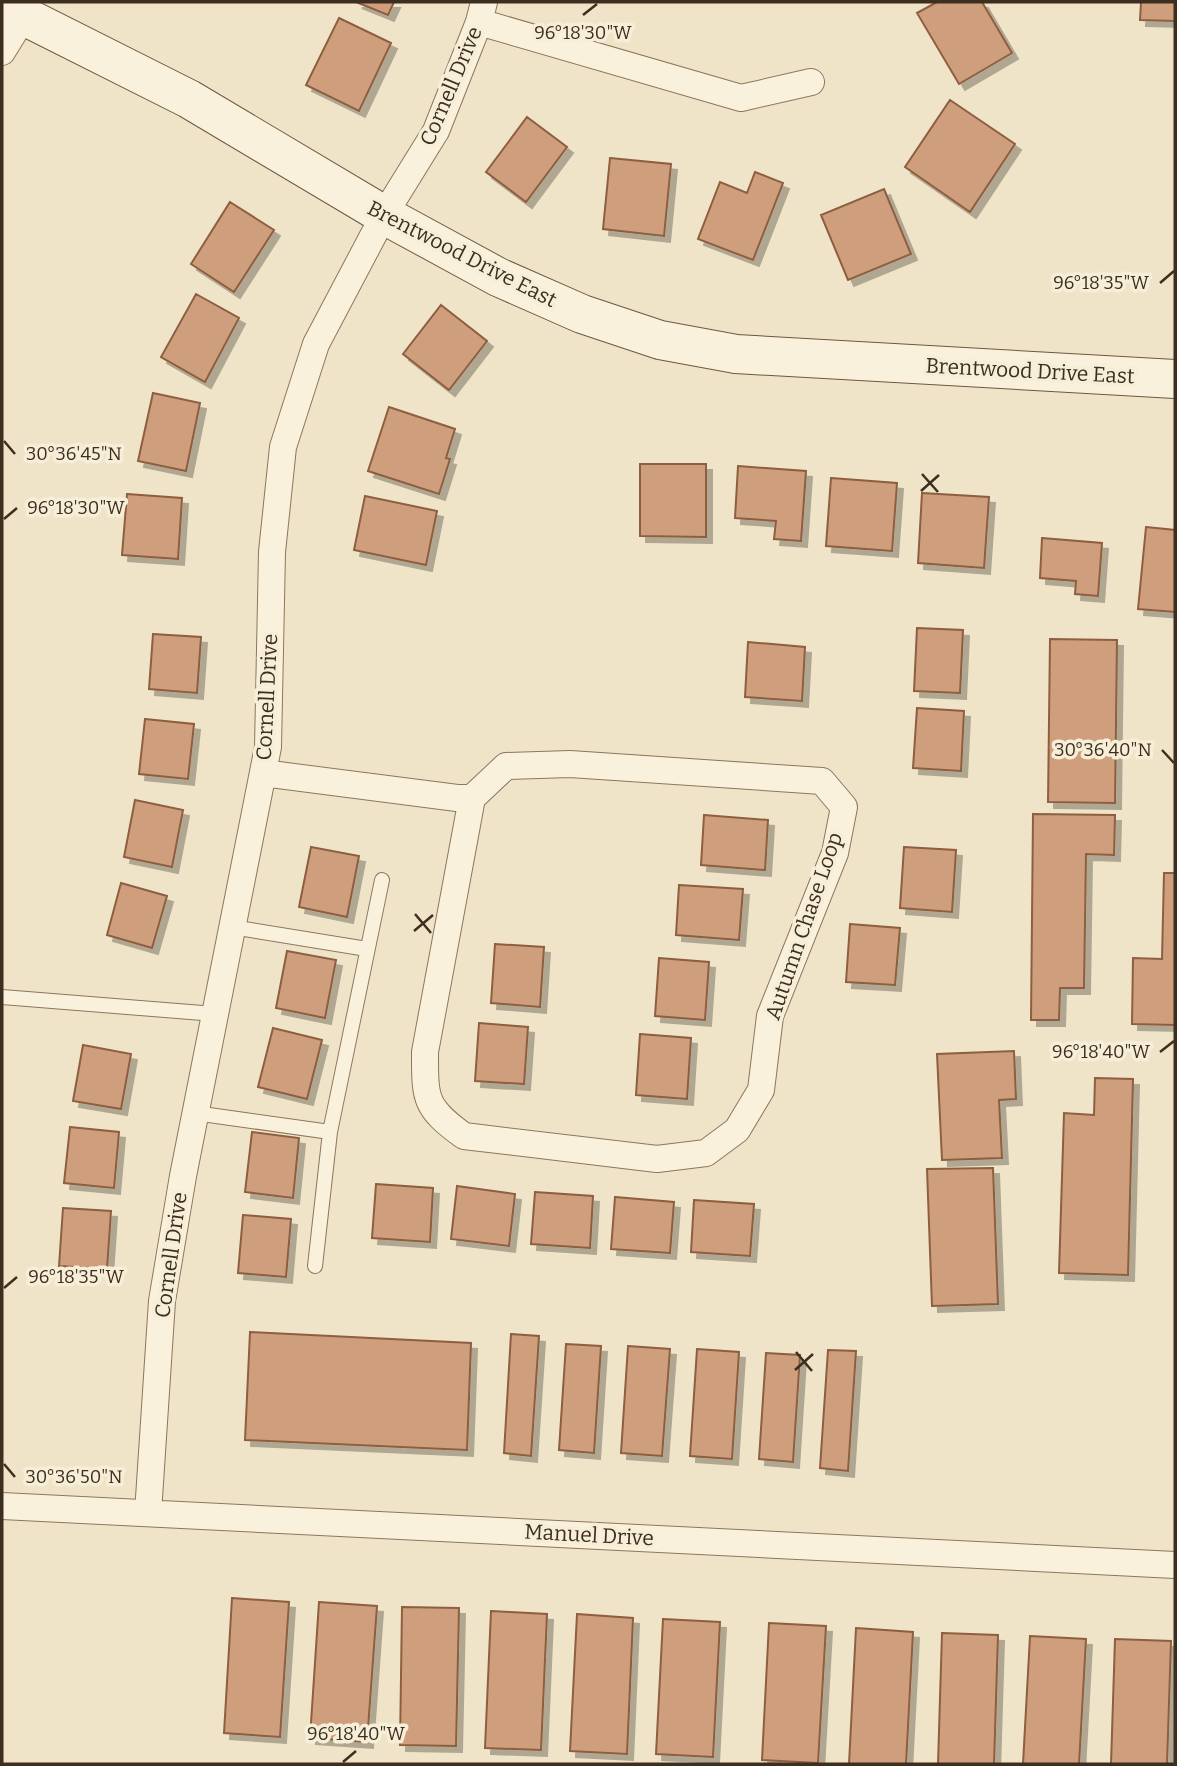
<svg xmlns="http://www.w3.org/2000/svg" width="1177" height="1766" viewBox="0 0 1177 1766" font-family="Bitter,serif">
<defs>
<filter id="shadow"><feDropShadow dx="6" dy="6" stdDeviation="0" flood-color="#0004"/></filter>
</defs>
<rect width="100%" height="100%" fill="#f0e4c8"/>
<!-- building -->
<path fill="#cf9f7d" stroke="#8d5f41" stroke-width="2" filter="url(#shadow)" d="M 356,2 L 394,2 L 388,15 Z
M 937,2 L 982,2 L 1012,53 L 959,84 L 917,13 Z
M 1141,2 L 1175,2 L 1175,21 L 1140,20 Z
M 339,18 L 391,43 L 359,111 L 306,85 Z
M 950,100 L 1015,144 L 970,212 L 905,167 Z
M 527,117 L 567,147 L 526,202 L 486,172 Z
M 610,158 L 671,164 L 664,236 L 603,229 Z
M 755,172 L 783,183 L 753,260 L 698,239 L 720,182 L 747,193 Z
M 884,189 L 911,254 L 848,280 L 821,215 Z
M 230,202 L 274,230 L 234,292 L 191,264 Z
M 196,294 L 239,318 L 205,382 L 161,357 Z
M 441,305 L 487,341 L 449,390 L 403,354 Z
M 153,393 L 200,403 L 186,471 L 138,461 Z
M 389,407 L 455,429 L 446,458 L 450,459 L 439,494 L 368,471 Z
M 640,464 L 706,464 L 706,537 L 640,536 Z
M 738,466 L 806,471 L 801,541 L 774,539 L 776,521 L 735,518 Z
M 831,478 L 897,483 L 892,551 L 826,546 Z
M 922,493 L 989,497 L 984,568 L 918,563 Z
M 127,494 L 182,498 L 178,559 L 122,555 Z
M 365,496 L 437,511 L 426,565 L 354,550 Z
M 1146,527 L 1175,530 L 1175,612 L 1138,609 Z
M 1042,538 L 1102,543 L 1098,596 L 1075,594 L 1076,581 L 1040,578 Z
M 917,628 L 963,630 L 960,693 L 914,691 Z
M 153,634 L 201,637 L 197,693 L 149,689 Z
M 1050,639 L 1117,640 L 1115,803 L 1048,802 Z
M 748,642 L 805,647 L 802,701 L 745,697 Z
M 917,708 L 964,711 L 961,771 L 913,768 Z
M 145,719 L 194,724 L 188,779 L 139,774 Z
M 135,800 L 183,810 L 172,867 L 124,857 Z
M 1033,814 L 1115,815 L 1114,855 L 1086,854 L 1084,988 L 1060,988 L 1059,1020 L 1031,1020 Z
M 704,815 L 768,820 L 765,870 L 701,865 Z
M 311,847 L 359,856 L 347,917 L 299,907 Z
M 904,847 L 956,850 L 952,912 L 900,908 Z
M 1164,873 L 1175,873 L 1175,1025 L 1132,1024 L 1133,958 L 1162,959 Z
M 121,883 L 167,896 L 152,948 L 107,935 Z
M 679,885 L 743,889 L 739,940 L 676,935 Z
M 850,924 L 900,928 L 895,985 L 846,982 Z
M 495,944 L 544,947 L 540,1007 L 491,1003 Z
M 287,951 L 336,960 L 325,1018 L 276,1008 Z
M 659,958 L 709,962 L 705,1020 L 655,1016 Z
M 479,1023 L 528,1027 L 524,1084 L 475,1081 Z
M 273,1028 L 322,1040 L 307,1099 L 258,1087 Z
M 640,1034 L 691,1038 L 687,1099 L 636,1095 Z
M 83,1045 L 131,1054 L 121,1109 L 73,1101 Z
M 1014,1051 L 1016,1099 L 999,1100 L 1002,1158 L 942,1160 L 937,1054 Z
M 1095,1078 L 1133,1079 L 1128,1275 L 1059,1273 L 1064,1113 L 1094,1115 Z
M 70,1127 L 119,1132 L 114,1188 L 64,1183 Z
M 252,1132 L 299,1138 L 293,1198 L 245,1192 Z
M 993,1168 L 998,1304 L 932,1306 L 927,1169 Z
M 376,1184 L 433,1188 L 430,1242 L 372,1238 Z
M 457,1186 L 515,1194 L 509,1246 L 451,1239 Z
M 535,1192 L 593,1196 L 590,1248 L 531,1244 Z
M 615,1197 L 674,1202 L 670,1253 L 611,1249 Z
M 694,1200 L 754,1204 L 750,1256 L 691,1252 Z
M 63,1208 L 111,1211 L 107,1269 L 59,1266 Z
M 243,1215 L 291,1219 L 286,1277 L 238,1273 Z
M 250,1332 L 471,1343 L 467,1450 L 245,1440 Z
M 511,1334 L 539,1336 L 531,1456 L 504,1453 Z
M 566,1344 L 601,1346 L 594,1453 L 559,1450 Z
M 628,1346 L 670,1349 L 662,1456 L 621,1453 Z
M 697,1349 L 739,1352 L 732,1459 L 690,1456 Z
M 828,1350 L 856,1351 L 848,1471 L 820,1468 Z
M 766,1353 L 800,1355 L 793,1462 L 759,1459 Z
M 232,1598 L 289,1602 L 280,1737 L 224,1733 Z
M 319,1602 L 377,1606 L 367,1742 L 310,1738 Z
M 402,1607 L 459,1608 L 456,1746 L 400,1745 Z
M 491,1611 L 547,1614 L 541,1750 L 485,1748 Z
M 577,1614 L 633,1618 L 627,1754 L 570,1751 Z
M 663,1619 L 720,1622 L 713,1757 L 656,1754 Z
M 769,1623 L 826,1626 L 818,1763 L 762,1760 Z
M 856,1628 L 913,1632 L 906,1764 L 849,1764 Z
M 942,1633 L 998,1635 L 994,1764 L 938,1764 Z
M 1030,1636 L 1086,1639 L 1079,1764 L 1023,1764 Z
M 1115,1639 L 1171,1641 L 1167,1764 L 1111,1764 Z"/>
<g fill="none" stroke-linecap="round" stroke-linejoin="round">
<defs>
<path id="lane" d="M 232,927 L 367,949
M 2,997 L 215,1014
M 195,1113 L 330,1132 L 315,1266
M 330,1132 L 382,880"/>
<path id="street" d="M 479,22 L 741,98 L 811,82
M 2,52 L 23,18
M 263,773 L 457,798 L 472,798 L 506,766 L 570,764 L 822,781 L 844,807 L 835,853 L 770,1016 L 761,1090 L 737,1130 L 706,1153 L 657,1159 L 464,1136 C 424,1107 425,1099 425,1052 L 472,798
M 2,1506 L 1175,1565
M 148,1513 L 162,1301 L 183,1176 L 268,747 L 272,552 L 283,447 L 316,344 L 384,215 L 436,131 L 479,22 L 484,2"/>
<path id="secondary" d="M 2,5 L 189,99 L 384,215 L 498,277 L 582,314 L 660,340 L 736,354 L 1175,379"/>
</defs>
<!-- lane casing -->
<use href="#lane" stroke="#8d765c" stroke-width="16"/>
<!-- street casing -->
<use href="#street" stroke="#8d765c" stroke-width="28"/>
<!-- secondary casing -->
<use href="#secondary" stroke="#6f573f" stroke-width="40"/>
<!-- lane -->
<use href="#lane" stroke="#faf1dc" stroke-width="14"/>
<!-- street -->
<use href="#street" stroke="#faf1dc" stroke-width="26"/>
<!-- secondary -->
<use href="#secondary" stroke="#faf1dc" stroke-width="38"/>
</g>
<!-- ticks -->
<path fill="none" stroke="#3d2e20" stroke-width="2.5" d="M 583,15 L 597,4M 1160,283 L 1174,271M 4,441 L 15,454M 922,474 L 938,492M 921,491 L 939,475M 4,519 L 17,508M 1162,750 L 1174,763M 415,914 L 431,933M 414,931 L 433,915M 1160,1052 L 1174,1041M 4,1288 L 17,1277M 796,1352 L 812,1371M 795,1370 L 813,1354M 4,1464 L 15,1477M 343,1762 L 356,1751"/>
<g text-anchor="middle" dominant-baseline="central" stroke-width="7" stroke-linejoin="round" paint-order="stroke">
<!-- street labels -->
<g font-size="21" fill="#3d2e20" stroke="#f7eed8">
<text transform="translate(451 86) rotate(-67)">Cornell Drive</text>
<text transform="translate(462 254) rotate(27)">Brentwood Drive East</text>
<text transform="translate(1030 371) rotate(3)">Brentwood Drive East</text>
<text transform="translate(267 697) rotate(-87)">Cornell Drive</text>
<text transform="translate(804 926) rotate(-71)">Autumn Chase Loop</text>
<text transform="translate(171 1255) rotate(-82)">Cornell Drive</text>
<text transform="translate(589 1535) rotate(3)">Manuel Drive</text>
</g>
</g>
<g font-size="18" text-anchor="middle" fill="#3d2e20" stroke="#f7eed8" stroke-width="7" stroke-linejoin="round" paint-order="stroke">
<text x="583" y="39">96°18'30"W</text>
<text x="1101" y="289">96°18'35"W</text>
<text x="74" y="460">30°36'45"N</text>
<text x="76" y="514">96°18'30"W</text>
<text x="1103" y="756">30°36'40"N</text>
<text x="1101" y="1058">96°18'40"W</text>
<text x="76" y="1283">96°18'35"W</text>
<text x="74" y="1483">30°36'50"N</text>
<text x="356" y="1740">96°18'40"W</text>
</g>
<!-- border -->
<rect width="1177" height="1766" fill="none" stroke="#3d2e20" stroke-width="7"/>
</svg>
